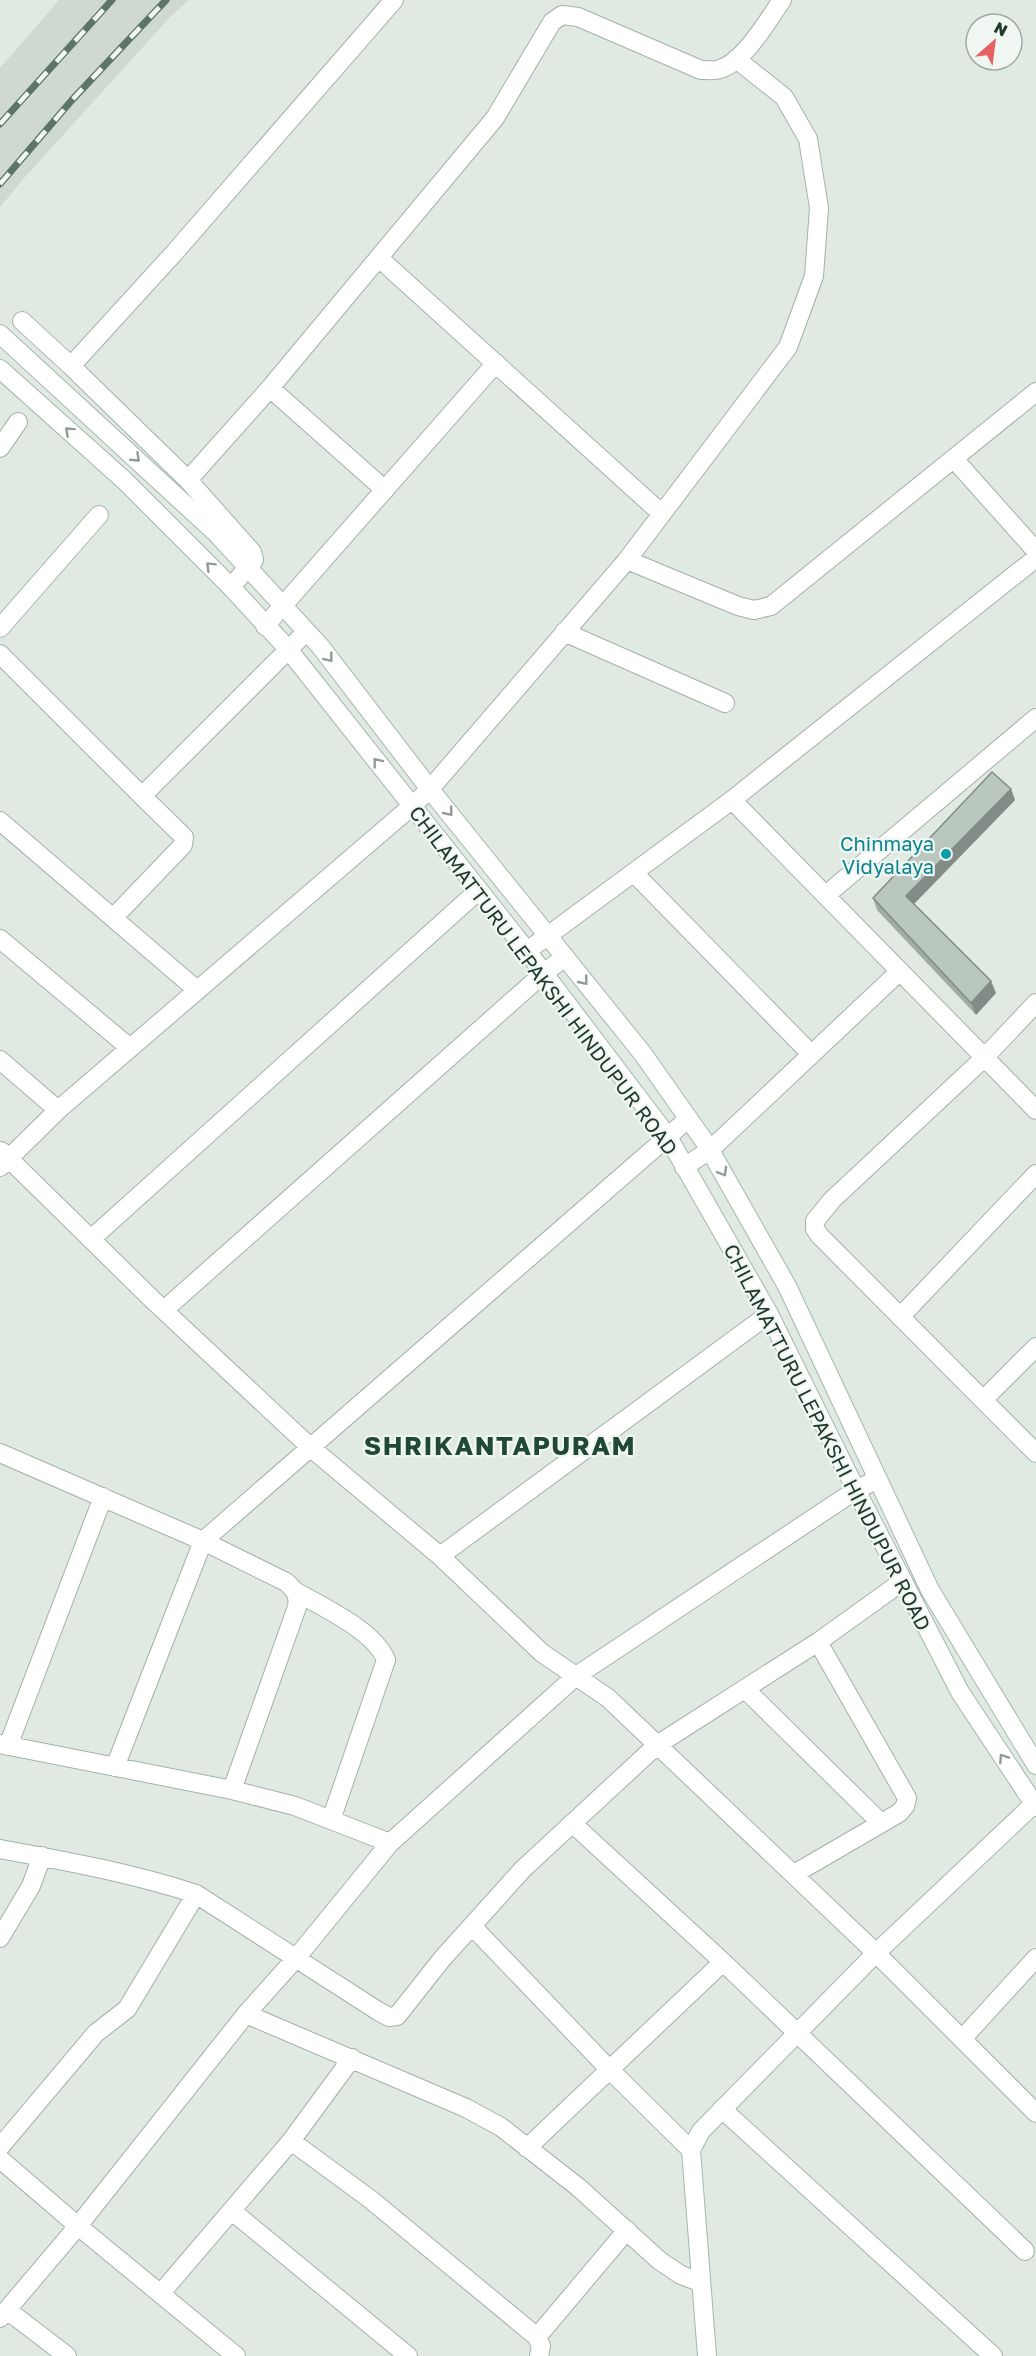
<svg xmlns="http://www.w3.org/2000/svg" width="1036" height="2356" viewBox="0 0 1036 2356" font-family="'Golos Text',sans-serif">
<rect width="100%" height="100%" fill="#e0eae3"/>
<!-- built -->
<path fill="#cfd9d2" d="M 59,0 L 189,0 L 171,16 L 25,177 L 0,207 L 0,68 Z"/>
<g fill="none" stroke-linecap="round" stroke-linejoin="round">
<defs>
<path id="street" d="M 379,258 L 662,514
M 22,321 L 71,366 L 175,252 L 394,0
M 71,366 L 188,480 L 270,388 L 495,118 L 552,22 L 562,15 L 578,17 L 701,70 C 707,70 715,71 720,69 C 744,62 768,20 782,0
M 270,388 L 385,490
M 0,448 L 18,422
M 954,459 L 1036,551
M 188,480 L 252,552 L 254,560 L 231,587
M 627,560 L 738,606 L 754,610 L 771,606 L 1036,392
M 265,626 L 496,363
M 564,632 L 725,703
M 0,654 L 142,796 L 306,632
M 732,800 L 1036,558
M 0,821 L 197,990
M 634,873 L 811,1054
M 826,895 L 1036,718
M 113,918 L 183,845 L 184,837 L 142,796
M 0,939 L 130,1048
M 527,951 L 732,800 L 1036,1110
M 1036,1003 L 984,1058 L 832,1200 L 815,1221 L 815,1229 L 820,1236 L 1036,1453
M 0,1060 L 58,1110
M 1,1151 L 156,1303 L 310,1447 L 440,1556 L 542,1653 L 608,1698 L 876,1953 L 1036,2113
M 0,1167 L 58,1110 L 412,806 L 430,789 L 627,560 L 788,347 L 814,276 L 819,208 L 808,139 L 784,97 L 736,59
M 684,1167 L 710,1150 L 900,971
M 91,1239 L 479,890
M 164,1310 L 544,973 L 565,957
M 900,1317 L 1036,1174
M 983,1400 L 1036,1347
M 0,1453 L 203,1541 L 286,1582 C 295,1590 299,1595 297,1607 L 232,1790
M 440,1556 L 769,1314
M 295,1591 C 322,1607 374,1630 386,1660 L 331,1820
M 745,1689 L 881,1823
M 0,1744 L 232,1790 L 295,1806 L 390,1843
M 8,1746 L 103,1497
M 115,1767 L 203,1541 L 688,1119
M 572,1823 L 723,1962 L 1025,2251
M 0,1849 C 66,1861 132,1873 196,1894 L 378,2011 L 389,2017 L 397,2016 L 442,1959 L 523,1869 L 657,1745 L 818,1642 L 903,1581
M 794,1874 L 899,1813 L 905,1806 L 907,1798 L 818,1642
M 472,1926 L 609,2069 L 691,2150
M 0,1938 L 31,1886 L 42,1856
M 246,2014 L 466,2108 L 501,2127 L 578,2187 L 660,2261 L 681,2275 L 700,2282
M 962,2039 L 1036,1958
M 722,2109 L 993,2356
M 291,2141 L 370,2199 L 537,2337 L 541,2346 L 539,2356
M 0,2147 L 96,2033 L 127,2009 L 196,1894
M 527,2148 L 723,1962
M 0,2159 L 78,2226 L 236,2356
M 232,2211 L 408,2356
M 161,2293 L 291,2141 L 352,2058
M 7,2310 L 67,2356
M 0,2318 L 78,2226 L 246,2014 L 297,1957 L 390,1843 L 576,1676 L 856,1490 L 878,1479
M 537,2337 L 627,2230"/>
<path id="secondary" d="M 0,334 L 216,533 L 320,646 L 432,792 L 643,1054 L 707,1145 L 787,1286 L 930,1590 L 1036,1765
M 0,369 L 125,481 L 231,587 L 288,649 L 527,951 L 668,1137 L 769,1314 L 856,1490 L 960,1692 L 1036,1807
M 0,628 L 99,515
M 707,2356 L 691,2150 L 701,2131 L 876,1953 L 1034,1804"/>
</defs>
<!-- street casing -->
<use href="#street" stroke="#a3b1a9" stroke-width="20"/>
<!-- secondary casing -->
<use href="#secondary" stroke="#a2b8ab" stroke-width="20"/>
<!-- street -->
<use href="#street" stroke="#fff" stroke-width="18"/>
<!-- secondary -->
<use href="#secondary" stroke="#fff" stroke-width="18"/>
<defs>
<path id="rail" d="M 0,124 L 112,0
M 0,184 L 72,100 L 166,0"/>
</defs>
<!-- rail casing -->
<use href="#rail" stroke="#5d7468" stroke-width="7"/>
<!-- rail -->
<use href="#rail" stroke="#f0f7f2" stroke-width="4.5" stroke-dasharray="14" stroke-linecap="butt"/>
</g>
<!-- wall -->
<path fill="#9faba3" d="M 1011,789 L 1015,800 L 914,904 L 996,993 L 976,1015 L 877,910 L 873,898 Z"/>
<!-- shaded-wall -->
<path fill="#828b85" d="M 1011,789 L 1015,800 L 910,908 L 906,896 Z
M 991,981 L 996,993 L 976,1015 L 971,1003 Z"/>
<!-- building -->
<path fill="#b9c7be" stroke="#828b85" stroke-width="1.5" d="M 992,772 L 1011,789 L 906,896 L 991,981 L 971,1003 L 873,898 Z"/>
<!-- one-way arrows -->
<defs><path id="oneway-chevron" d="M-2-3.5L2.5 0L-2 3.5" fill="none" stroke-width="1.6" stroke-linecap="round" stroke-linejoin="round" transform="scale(1.5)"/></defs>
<g stroke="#909c96">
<use href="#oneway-chevron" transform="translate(69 431) rotate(-138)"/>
<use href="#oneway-chevron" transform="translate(136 458) rotate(43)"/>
<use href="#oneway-chevron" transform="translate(210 566) rotate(-135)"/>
<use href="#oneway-chevron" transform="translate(329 658) rotate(52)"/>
<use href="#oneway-chevron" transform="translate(377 762) rotate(-128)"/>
<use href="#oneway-chevron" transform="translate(449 812) rotate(51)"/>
<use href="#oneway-chevron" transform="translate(584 981) rotate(51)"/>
<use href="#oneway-chevron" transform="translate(723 1172) rotate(60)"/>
<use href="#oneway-chevron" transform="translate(1003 1758) rotate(-123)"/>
</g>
<!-- markers -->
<circle fill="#0f9aa8" stroke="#f0f7f2" stroke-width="2" cx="946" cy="854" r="6"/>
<g text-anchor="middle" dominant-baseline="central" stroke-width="4.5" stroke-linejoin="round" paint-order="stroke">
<!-- culture labels -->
<g font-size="20" fill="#0d838f" stroke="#f0f7f2" text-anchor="end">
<text x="934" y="843">Chinmaya<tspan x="934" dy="23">Vidyalaya</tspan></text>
</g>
<!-- street labels -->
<g font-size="20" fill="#22392d" stroke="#f0f7f2">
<text transform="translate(544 980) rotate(53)">CHILAMATTURU LEPAKSHI HINDUPUR ROAD</text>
<text transform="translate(828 1437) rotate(63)">CHILAMATTURU LEPAKSHI HINDUPUR ROAD</text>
</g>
<!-- district labels -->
<g font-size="26" font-weight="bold" letter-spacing="1.5" fill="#204935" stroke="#f0f7f2">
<text x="500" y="1445">SHRIKANTAPURAM</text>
</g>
</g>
<!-- north arrow -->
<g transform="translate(994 42) rotate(28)"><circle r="28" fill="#f0f7f2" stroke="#9eaba3" stroke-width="1.5"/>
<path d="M0-4.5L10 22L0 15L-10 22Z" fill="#e66262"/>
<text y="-9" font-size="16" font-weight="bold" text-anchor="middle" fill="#22392d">N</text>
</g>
</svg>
